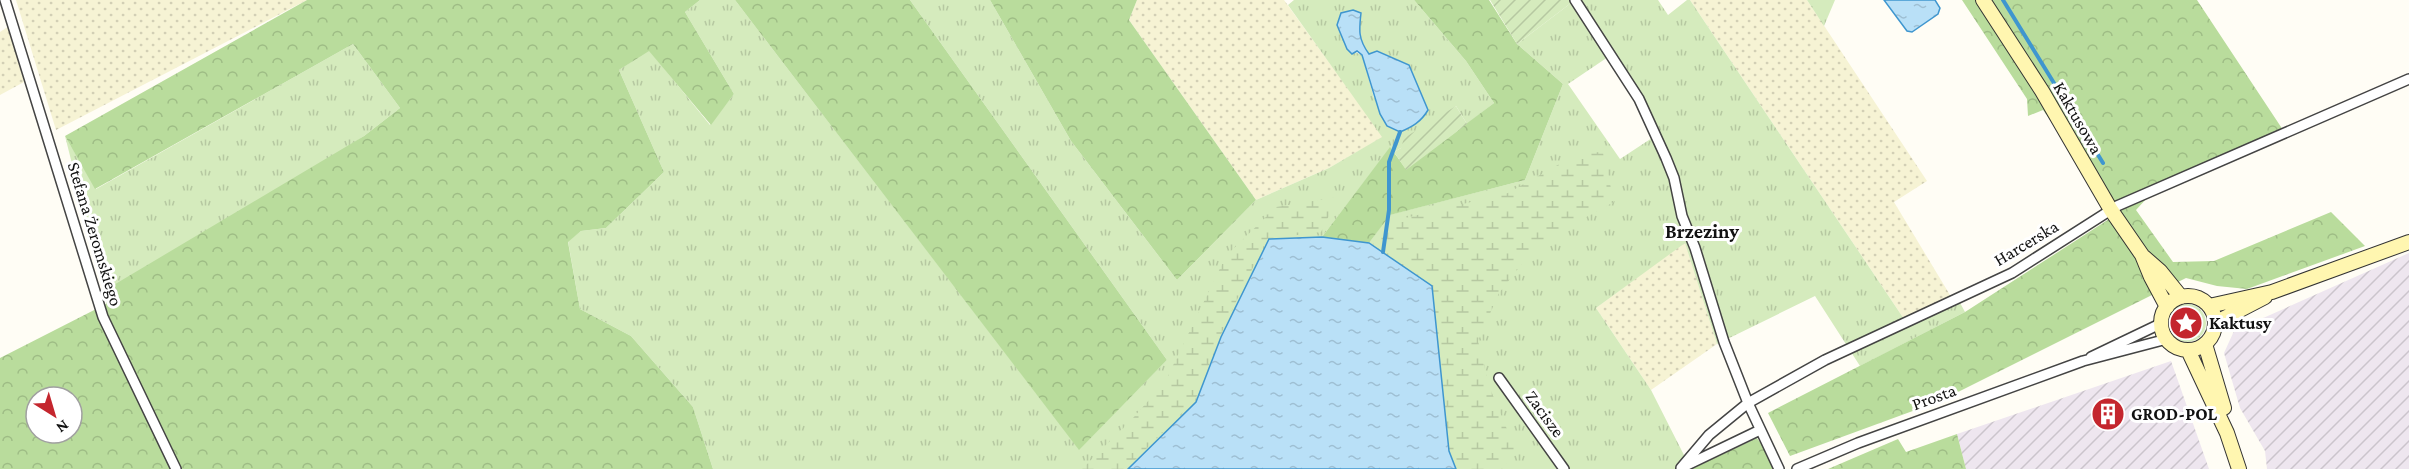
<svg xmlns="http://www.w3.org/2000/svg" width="2409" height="469" viewBox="0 0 2409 469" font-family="'Crimson Pro',serif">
<defs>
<pattern id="industrial-furrows" width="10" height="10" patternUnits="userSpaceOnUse" patternTransform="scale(1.5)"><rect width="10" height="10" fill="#eee6ef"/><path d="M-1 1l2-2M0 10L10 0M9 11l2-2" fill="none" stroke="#cbc4cc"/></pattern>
<pattern id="farmland-dots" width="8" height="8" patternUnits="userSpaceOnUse" patternTransform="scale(1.5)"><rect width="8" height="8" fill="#f6f3d4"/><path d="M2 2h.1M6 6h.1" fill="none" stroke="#d2cfb5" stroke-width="1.8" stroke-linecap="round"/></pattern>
<pattern id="grass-tufts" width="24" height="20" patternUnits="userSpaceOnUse" patternTransform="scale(1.5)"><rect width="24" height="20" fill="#d5ebbd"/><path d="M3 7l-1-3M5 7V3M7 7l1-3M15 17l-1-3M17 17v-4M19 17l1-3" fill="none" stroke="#b6c8a1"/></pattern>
<pattern id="forest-crowns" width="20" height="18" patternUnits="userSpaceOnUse" patternTransform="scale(1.5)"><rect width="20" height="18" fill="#b9dc9c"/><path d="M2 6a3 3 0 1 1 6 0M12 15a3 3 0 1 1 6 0" fill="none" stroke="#9ebc85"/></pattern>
<pattern id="wetland-marsh" width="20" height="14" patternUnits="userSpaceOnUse" patternTransform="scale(1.5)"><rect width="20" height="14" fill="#d5ebbd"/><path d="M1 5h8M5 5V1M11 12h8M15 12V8" fill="none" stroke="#b6c8a1"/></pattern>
<pattern id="garden-furrows" width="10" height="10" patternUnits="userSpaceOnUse" patternTransform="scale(1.5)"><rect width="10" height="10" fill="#d5ebbd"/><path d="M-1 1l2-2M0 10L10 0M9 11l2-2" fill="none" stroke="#b6c8a1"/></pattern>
<pattern id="water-ripples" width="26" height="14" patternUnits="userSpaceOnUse" patternTransform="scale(1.5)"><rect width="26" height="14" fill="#b9e0f7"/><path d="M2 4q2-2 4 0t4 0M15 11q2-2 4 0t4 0" fill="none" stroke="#9ebfd3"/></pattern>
</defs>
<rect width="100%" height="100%" fill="#fffdf5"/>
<!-- industrial -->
<path fill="url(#industrial-furrows)" d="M 2409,253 L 2409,469 L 2267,469 L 2265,451 L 2240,408 L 2224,353 L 2234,331 Z
M 2171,361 L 2209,469 L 1966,469 L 1957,434 Z"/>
<!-- farmland -->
<path fill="url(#farmland-dots)" d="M 16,0 L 307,0 L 56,130 Z
M 1137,0 L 1284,0 L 1383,137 L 1329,168 L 1256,200 L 1129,20 Z
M 1690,0 L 1807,0 L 1927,181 L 1894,202 L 1950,295 L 1906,322 Z
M 9,26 L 24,82 L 0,95 L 0,32 Z
M 1685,242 L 1717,344 L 1651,390 L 1596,308 Z"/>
<!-- grass -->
<path fill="url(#grass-tufts)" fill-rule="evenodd" d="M 700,0 L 735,0 L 1079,449 L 1167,360 L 910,0 L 990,0 L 1071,141 L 1177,280 L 1256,200 L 1329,168 L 1382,137 L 1288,5 L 1294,0 L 1414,0 L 1466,61 L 1494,103 L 1467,124 L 1456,106 L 1401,148 L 1394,152 L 1390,148 L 1322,237 L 1269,239 L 1221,337 L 1196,402 L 1128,469 L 713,469 L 693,407 L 631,336 L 580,309 L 568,241 L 581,231 L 606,228 L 664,172 L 619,70 L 649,50 L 710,125 L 734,94 L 685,12 ZM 1361,13 C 1359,30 1359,39 1369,54 L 1378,51 L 1409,65 L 1428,110 L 1374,98 L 1362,55 L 1347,49 L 1337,25 Z
M 1570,0 L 1658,0 L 1668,15 L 1687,0 L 1690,0 L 1906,322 L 1950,295 L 1958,299 L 1965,312 L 1860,366 L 1815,296 L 1717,344 L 1685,243 L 1596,308 L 1651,390 L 1687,461 L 1678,469 L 1456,469 L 1369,243 L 1389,215 L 1525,180 L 1563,84 L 1517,44 L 1571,3 ZM 1608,57 L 1637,102 L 1652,138 L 1620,159 L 1568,84 Z
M 1807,0 L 1835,0 L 1824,26 Z
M 353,44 L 400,108 L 364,136 L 107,303 L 65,136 L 96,189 Z
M2168 323a19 19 0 1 1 38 0a19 19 0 1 1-38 0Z"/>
<!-- forest -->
<path fill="url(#forest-crowns)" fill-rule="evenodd" d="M 307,0 L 700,0 L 685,12 L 734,94 L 711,125 L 649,51 L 619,70 L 664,172 L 606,228 L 581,231 L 568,242 L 580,309 L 631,336 L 693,407 L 713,469 L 0,469 L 0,358 L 106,304 L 112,286 L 364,136 L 400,108 L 353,44 L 95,189 L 65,136 ZM 36,397 L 72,397 L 72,433 L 36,433 Z
M 735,0 L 910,0 L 1167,360 L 1079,450 Z
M 990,0 L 1137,0 L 1129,20 L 1256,200 L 1177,280 L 1071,141 Z
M 1414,0 L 1489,0 L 1517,44 L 1563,84 L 1525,180 L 1390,215 L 1369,243 L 1322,237 L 1390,147 L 1406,169 L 1494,103 L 1466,61 Z
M 1962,0 L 2197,0 L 2283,130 L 2159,185 L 2136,210 L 2173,262 L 2214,261 L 2331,212 L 2365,246 L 2247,289 L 2217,286 L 2186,278 L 1940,401 L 1790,456 L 1768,413 L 1965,312 L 2117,214 L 2043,110 L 2028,116 L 2027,99 Z
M 1957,434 L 1966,469 L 1828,469 L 1898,439 L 1906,452 Z
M 1757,438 L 1779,469 L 1691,469 Z"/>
<!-- wetland -->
<path fill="url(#wetland-marsh)" d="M 1603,152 L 1614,202 L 1538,243 L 1499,293 L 1478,341 L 1489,386 L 1516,451 L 1502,469 L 1456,469 L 1449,451 L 1432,286 L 1372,246 L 1374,242 L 1397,220 L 1508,193 L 1579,153 Z
M 1338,197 L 1321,232 L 1267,239 L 1226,322 L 1195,400 L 1126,469 L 1082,469 L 1133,418 L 1165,382 L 1226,256 L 1276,207 Z"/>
<!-- garden -->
<path fill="url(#garden-furrows)" d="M 1490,0 L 1570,0 L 1571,3 L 1517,44 Z
M 1456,106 L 1467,124 L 1406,170 L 1394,152 L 1401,148 L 1404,138 Z"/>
<!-- water -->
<path fill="url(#water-ripples)" stroke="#3f96cf" stroke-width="1.5" d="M 1884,0 L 1935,0 L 1940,8 L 1938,14 L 1912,32 L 1907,31 Z
M 1353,10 L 1361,13 C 1359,30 1358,39 1369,54 L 1377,51 L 1409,65 L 1428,110 C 1421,122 1412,127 1400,132 L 1387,126 L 1380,114 L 1362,55 L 1357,51 L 1352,54 L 1347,49 L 1337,25 L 1341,13 Z
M 1322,237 L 1369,243 L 1432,286 L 1449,451 L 1456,469 L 1128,469 L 1196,402 L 1221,337 L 1269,239 Z"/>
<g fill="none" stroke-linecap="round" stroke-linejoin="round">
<!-- stream -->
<path stroke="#3f96cf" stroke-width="4" d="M 2003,0 L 2103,163
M 1383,252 L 1389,210 L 1389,162 L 1400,132"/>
<defs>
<path id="street" d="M 5,0 L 103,317 L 176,469
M 1575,0 L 1639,99 L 1666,158 L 1674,178 L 1682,216 L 1695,248 L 1724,342 L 1748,403 L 1779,469
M 2091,357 L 2162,323
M 1499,378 L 1564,469
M 1683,467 L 1760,430
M 1681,468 L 1709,435 L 1748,403 L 1825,360 L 2012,273 L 2117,206 L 2409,79
M 1797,469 L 1858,443 L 2083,361 L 2167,339"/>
<path id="secondary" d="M 1983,0 L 2042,91 L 2111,210 L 2142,255 L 2151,277 L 2167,307
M 2144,257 L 2160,271 L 2181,297
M2161 323a27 27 0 1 1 54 0a27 27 0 1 1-54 0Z
M 2209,306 L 2272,292 L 2409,242
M 2215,323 L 2265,297
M 2205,344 L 2224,408
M 2188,350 L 2227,433 L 2239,469"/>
</defs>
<!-- street casing -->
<use href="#street" stroke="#444" stroke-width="12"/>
<!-- secondary casing -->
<use href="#secondary" stroke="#333" stroke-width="16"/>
<!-- street -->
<use href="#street" stroke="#fff" stroke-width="9"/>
<!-- secondary -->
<use href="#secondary" stroke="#fff6b0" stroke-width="14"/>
</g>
<!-- icons -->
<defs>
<symbol id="sight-disc" viewBox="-11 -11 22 22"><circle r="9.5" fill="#c4262e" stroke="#fff"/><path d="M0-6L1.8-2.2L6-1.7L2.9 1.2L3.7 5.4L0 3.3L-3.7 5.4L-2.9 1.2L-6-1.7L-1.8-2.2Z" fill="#fff"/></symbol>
<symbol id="building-disc" viewBox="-11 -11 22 22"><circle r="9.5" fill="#c4262e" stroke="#fff"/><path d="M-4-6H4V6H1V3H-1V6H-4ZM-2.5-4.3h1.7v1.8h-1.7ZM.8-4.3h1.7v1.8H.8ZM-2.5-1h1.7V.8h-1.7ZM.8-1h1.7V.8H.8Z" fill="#fff"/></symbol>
</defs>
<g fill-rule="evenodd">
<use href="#sight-disc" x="2167" y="304" width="38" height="38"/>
<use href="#building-disc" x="2089" y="395" width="38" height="38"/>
</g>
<g text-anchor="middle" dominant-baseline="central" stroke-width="6" stroke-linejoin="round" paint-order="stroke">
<!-- street labels -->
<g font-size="18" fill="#111" stroke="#fff">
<text transform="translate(2078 118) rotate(60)">Kaktusowa</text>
<text transform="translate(95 234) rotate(73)">Stefana Żeromskiego</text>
<text transform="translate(2026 243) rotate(-31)">Harcerska</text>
<text transform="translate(1934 397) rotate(-20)">Prosta</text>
<text transform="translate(1545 414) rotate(54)">Zacisze</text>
</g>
<!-- poi labels -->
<g font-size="18" font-weight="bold" fill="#111" stroke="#fff" text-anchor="start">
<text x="2209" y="323">Kaktusy</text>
<text x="2131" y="414">GROD-POL</text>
</g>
<!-- neighbourhood labels -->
<g font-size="20" font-weight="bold" fill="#111" stroke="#fff">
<text x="1702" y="231">Brzeziny</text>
</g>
</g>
<!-- north arrow -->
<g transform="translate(54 415) rotate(143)"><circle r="28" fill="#ffffff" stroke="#a0a0a0" stroke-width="1.5"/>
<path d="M0-4.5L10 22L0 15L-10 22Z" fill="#c4262e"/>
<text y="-9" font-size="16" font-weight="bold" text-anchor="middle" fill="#111111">N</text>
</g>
</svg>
